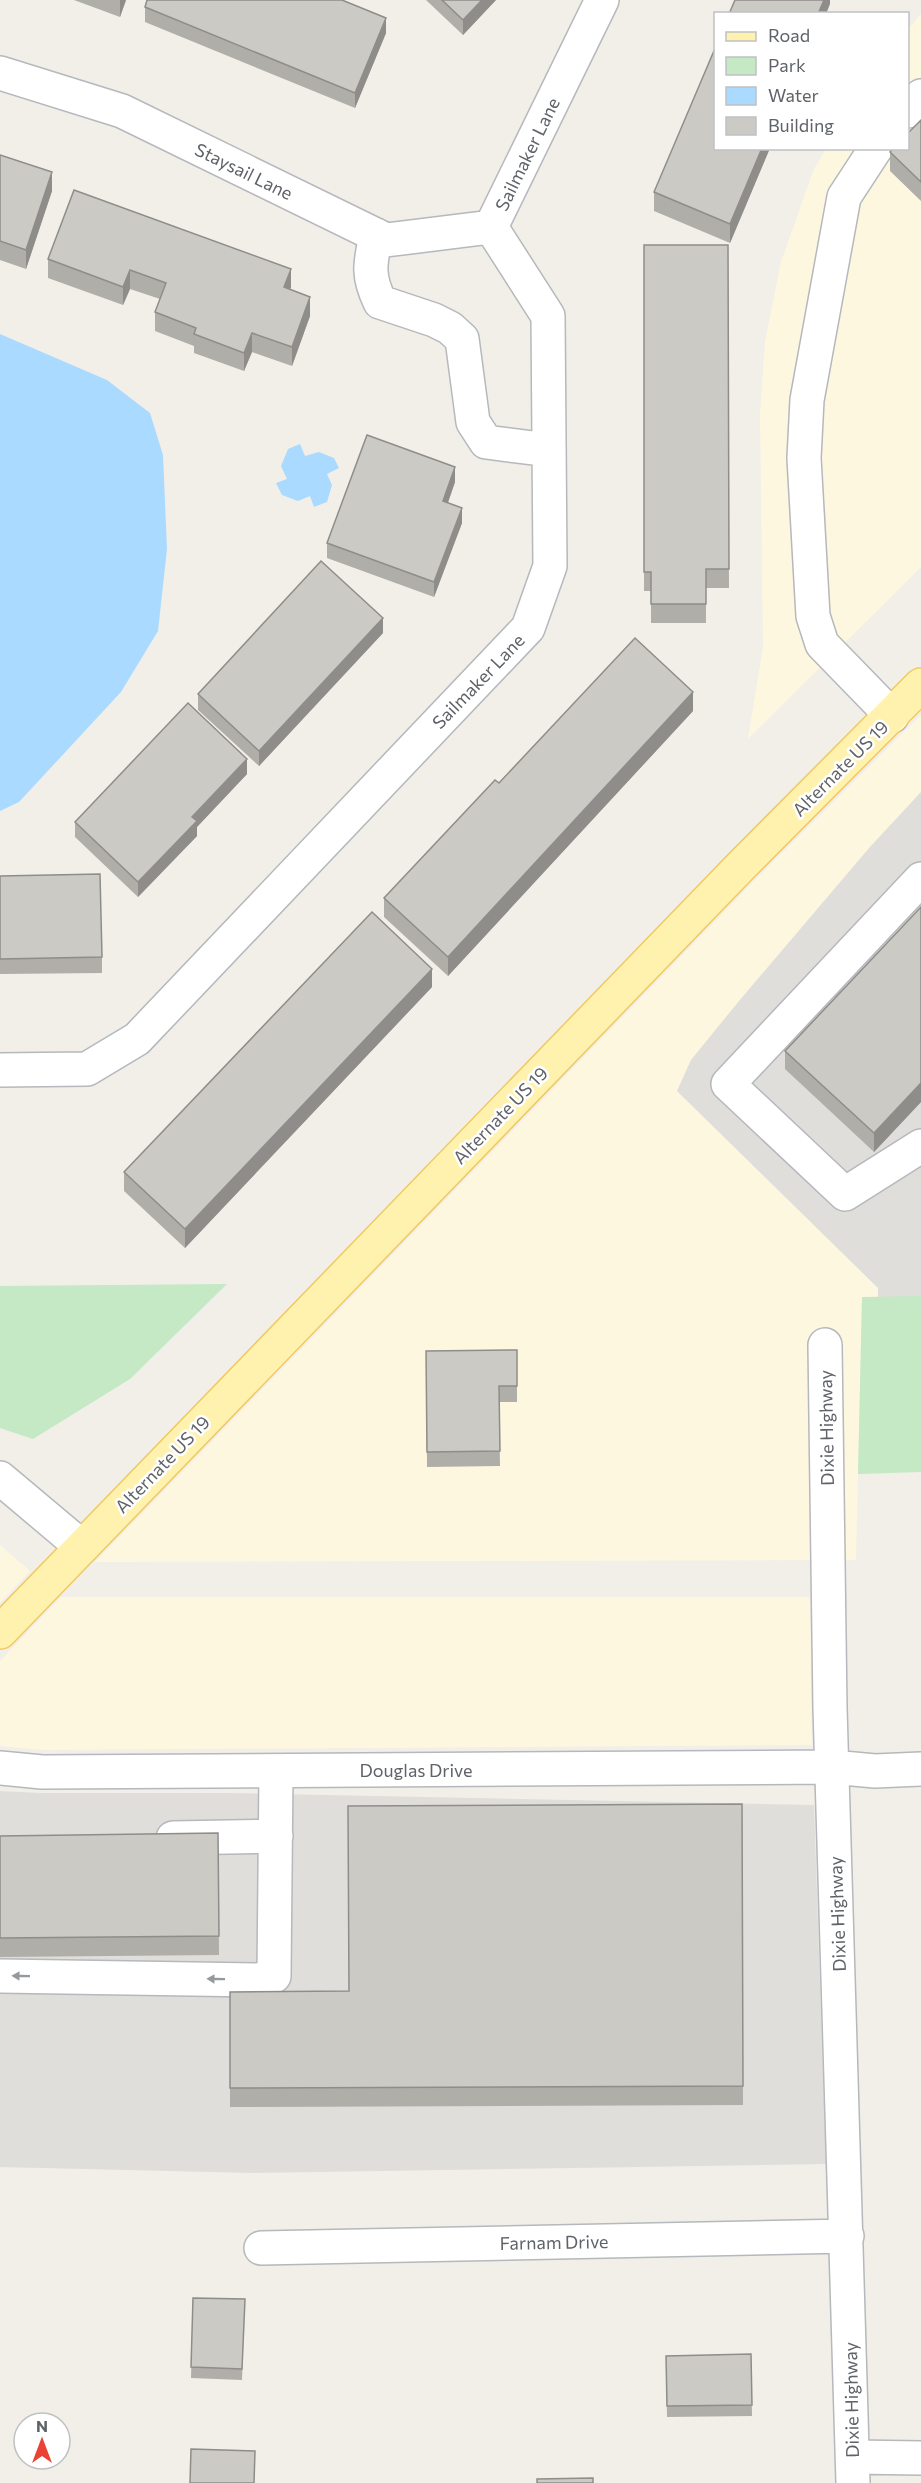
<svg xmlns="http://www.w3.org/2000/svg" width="921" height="2483" viewBox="0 0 921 2483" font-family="Commissioner,sans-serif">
<rect width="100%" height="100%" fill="#f1efe8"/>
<!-- commercial -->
<path fill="#fef7e0" d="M 921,14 L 921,567 L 748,739 L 763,647 L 760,414 L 765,342 L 781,262 L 814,169 L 826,149 L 908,148 L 908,29 Z
M 921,715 L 921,792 L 870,847 L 739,1001 L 691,1060 L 677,1091 L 879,1289 L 878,1297 L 862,1297 L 856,1560 L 95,1562 L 754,881 Z
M 0,1545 L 30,1571 L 0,1603 Z
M 61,1597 L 810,1597 L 812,1745 L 43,1750 L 0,1746 L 0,1661 Z"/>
<!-- industrial -->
<path fill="#e0deda" d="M 921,792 L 921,1297 L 878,1297 L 878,1288 L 677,1091 L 691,1060 L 739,1001 L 870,847 Z
M 0,1791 L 40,1793 L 229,1793 L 814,1805 L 826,2164 L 252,2173 L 0,2167 Z"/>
<!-- green -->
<path fill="#c5e8c5" d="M 227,1284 L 130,1379 L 33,1439 L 0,1428 L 0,1286 Z
M 921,1296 L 921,1472 L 858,1474 L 862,1297 Z"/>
<!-- water -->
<path fill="#aadaff" d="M 0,334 L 107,380 L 150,413 L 163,455 L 167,549 L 158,631 L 121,692 L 19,802 L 0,811 Z
M 300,444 L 305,456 L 319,452 L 334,458 L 339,468 L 327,474 L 332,485 L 327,502 L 314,507 L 310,496 L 298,501 L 282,495 L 276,483 L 287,479 L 281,466 L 288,449 Z"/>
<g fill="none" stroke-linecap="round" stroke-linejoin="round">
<defs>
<path id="minor" d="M 0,73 L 122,111 L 386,240 L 491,227
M 908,111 L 921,96
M 876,148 L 844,197 L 807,400 L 804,458 L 813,616 L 822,644 L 892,716
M 376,235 C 370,264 367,275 380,302 L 434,320 L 450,328 L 462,339 L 473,422 L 486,442 L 549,450
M 921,879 L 728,1084 L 845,1194 L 921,1146
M 0,1070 L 87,1069 L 137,1039 L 528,628 L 550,566 L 548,316 L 491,227 L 602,0
M 825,1345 L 830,1708 L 853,2483
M 0,1478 L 82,1547
M 0,1768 L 42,1772 L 832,1767 L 875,1771 L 921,1769
M 173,1838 L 276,1836
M 0,1976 L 258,1980 L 274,1976 L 276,1771
M 261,2248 L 847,2236
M 853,2457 L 921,2458"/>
<path id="major" d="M 0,1632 L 742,865 L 921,685"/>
</defs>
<!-- minor casing -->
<use href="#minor" stroke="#b5b8bc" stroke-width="36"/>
<!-- major casing -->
<use href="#major" stroke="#f2c960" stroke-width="36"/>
<!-- minor -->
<use href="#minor" stroke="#fff" stroke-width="33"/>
<!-- major -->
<use href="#major" stroke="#fff2af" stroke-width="33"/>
</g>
<!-- wall -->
<path fill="#afaea9" d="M 74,0 L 126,0 L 120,17 Z
M 426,0 L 496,0 L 463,35 Z
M 145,7 L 386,33 L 355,108 L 145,22 Z
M 921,120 L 921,201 L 890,171 L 890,152 Z
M 716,148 L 770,148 L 730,243 L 654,211 L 654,192 Z
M 0,155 L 52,191 L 26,269 L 0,260 Z
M 644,245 L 728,245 L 729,588 L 706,588 L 706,623 L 651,623 L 651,591 L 644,591 Z
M 48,259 L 291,287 L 290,290 L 310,316 L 292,366 L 252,352 L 244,371 L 194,353 L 194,346 L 155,331 L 155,312 L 160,299 L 130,289 L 123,305 L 48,278 Z
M 455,482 L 448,503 L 462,523 L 434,597 L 327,558 L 327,543 Z
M 383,633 L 259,766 L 198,710 L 198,694 Z
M 693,711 L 448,976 L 384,917 L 384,898 L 499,783 Z
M 247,774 L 197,827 L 197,836 L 138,897 L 75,837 L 75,822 Z
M 0,876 L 102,957 L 102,973 L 0,974 Z
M 921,907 L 921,1102 L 874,1152 L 785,1069 L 785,1051 Z
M 432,987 L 185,1248 L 124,1191 L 124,1172 Z
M 517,1350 L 517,1402 L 499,1402 L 500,1466 L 427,1467 L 426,1351 Z
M 742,1804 L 743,2105 L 230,2107 L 230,1992 L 349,1991 Z
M 218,1833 L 219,1955 L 0,1957 L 0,1836 Z
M 193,2298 L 245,2299 L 242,2380 L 191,2378 Z
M 751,2354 L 752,2416 L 667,2417 L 666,2356 Z"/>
<!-- shaded-wall -->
<path fill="#8f8d8a" d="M 120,0 L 126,0 L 120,17 Z
M 482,0 L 496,0 L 463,35 L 463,20 Z
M 824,0 L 830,0 L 830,4 L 826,14 L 818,14 Z
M 386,18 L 386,33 L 355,108 L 355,93 Z
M 762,148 L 770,148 L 730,243 L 730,224 Z
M 52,172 L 52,191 L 26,269 L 26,250 Z
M 291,269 L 291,287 L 284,306 L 284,287 Z
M 130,270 L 130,289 L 123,305 L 123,287 Z
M 310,297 L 310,316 L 292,366 L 292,347 Z
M 252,333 L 252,352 L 244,371 L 244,353 Z
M 455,467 L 455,482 L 443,516 L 443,501 Z
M 462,508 L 462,523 L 434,597 L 434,582 Z
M 383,618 L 383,633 L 259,766 L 259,751 Z
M 693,692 L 693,711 L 448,976 L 448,957 Z
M 247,759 L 247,774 L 197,827 L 197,836 L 138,897 L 138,882 L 192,817 Z
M 432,969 L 432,987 L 185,1248 L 185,1229 Z
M 921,1083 L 921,1102 L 874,1152 L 874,1133 Z"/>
<!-- building -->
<path fill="#cccac5" stroke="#8f8d8a" stroke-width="1.5" d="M 147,0 L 342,0 L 386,18 L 355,93 L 145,7 Z
M 442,0 L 482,0 L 463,20 Z
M 735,0 L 824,0 L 818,14 L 729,14 Z
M 716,46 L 716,148 L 762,148 L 730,224 L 654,192 Z
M 921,120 L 921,182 L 890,152 L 893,148 L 908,148 L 908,133 Z
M 0,155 L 52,172 L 26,250 L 0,241 Z
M 74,190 L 291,269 L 284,287 L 310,297 L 292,347 L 252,333 L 244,353 L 194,334 L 196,328 L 155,312 L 166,283 L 130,270 L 123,287 L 48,259 Z
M 644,245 L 728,245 L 729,569 L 706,569 L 706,604 L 651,604 L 651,572 L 644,572 Z
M 367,435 L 455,467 L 443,501 L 462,508 L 434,582 L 327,543 Z
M 321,561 L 383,618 L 259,751 L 198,694 Z
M 635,638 L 693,692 L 448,957 L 384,898 L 495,780 L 499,783 Z
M 188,703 L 247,759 L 192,817 L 197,821 L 138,882 L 75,822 Z
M 100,874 L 102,957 L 0,959 L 0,876 Z
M 921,907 L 921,1083 L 874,1133 L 785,1051 Z
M 372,912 L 432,969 L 185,1229 L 124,1172 Z
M 517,1350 L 517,1386 L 499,1386 L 500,1451 L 427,1452 L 426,1351 Z
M 742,1804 L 743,2086 L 230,2088 L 230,1992 L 349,1991 L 348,1806 Z
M 218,1833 L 219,1936 L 0,1938 L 0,1836 Z
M 193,2298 L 245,2299 L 242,2369 L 191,2367 Z
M 751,2354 L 752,2405 L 667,2406 L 666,2356 Z
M 191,2449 L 255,2451 L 254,2483 L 190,2483 Z
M 593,2478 L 593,2483 L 537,2483 L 537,2479 Z"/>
<!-- one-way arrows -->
<defs><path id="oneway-solid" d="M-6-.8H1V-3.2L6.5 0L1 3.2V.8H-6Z" transform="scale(1.5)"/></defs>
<g fill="#979a9d">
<use href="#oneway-solid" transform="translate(21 1976) rotate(-179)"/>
<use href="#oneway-solid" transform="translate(216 1979) rotate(-179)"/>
</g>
<g text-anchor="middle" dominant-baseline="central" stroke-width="5" stroke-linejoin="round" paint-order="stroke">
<!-- street labels -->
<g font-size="18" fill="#5f6368" stroke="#fff">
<text transform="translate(527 154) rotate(-64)">Sailmaker Lane</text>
<text transform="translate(244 171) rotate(26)">Staysail Lane</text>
<text transform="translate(478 681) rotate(-46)">Sailmaker Lane</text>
<text transform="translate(840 768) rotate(-45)">Alternate US 19</text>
<text transform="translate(500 1115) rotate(-46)">Alternate US 19</text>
<text transform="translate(826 1428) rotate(-91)">Dixie Highway</text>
<text transform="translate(162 1464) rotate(-46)">Alternate US 19</text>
<text x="416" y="1770">Douglas Drive</text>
<text transform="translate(837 1914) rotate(-92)">Dixie Highway</text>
<text transform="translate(554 2242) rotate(-1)">Farnam Drive</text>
<text transform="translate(851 2400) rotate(-91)">Dixie Highway</text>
</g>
</g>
<!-- legend -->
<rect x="714" y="12" width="195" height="138" fill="#ffffff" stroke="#bfc1c3" stroke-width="1.5"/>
<rect x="726" y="32" width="30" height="9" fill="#fff2af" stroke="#bfc1c3" stroke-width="1.5"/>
<text x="768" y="42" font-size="18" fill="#5f6368">Road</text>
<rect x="726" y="57" width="30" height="18" fill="#c5e8c5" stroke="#bfc1c3" stroke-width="1.5"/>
<text x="768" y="72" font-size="18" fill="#5f6368">Park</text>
<rect x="726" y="87" width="30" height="18" fill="#aadaff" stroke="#bfc1c3" stroke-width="1.5"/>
<text x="768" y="102" font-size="18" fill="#5f6368">Water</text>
<rect x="726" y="117" width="30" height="18" fill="#cccac5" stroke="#bfc1c3" stroke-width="1.5"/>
<text x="768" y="132" font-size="18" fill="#5f6368">Building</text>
<!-- north arrow -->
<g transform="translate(42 2441)"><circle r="28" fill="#ffffff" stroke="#bfc1c3" stroke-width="1.5"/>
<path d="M0-4.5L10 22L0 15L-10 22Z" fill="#ea4335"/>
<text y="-9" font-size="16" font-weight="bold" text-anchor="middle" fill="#5f6368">N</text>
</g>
</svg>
